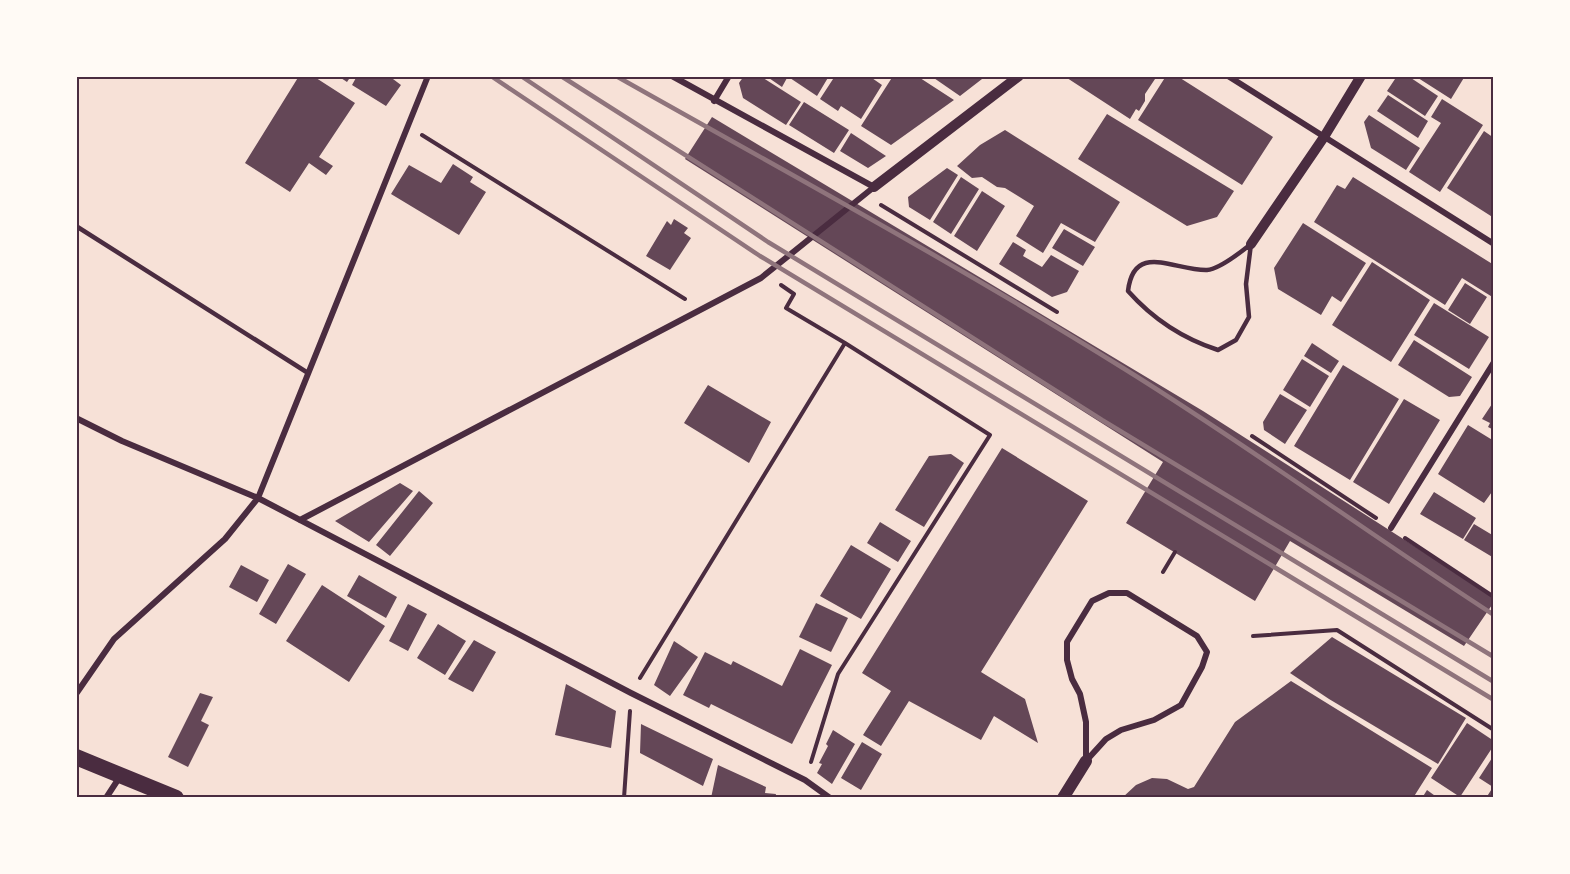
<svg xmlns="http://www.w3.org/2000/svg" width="1570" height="874" viewBox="0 0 1570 874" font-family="'Golos Text',sans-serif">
<rect width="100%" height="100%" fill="#f7e1d7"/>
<!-- building -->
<path fill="#644757" d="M 299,76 L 313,76 L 355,103 L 319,157 L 333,166 L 326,175 L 309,163 L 290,192 L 245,163 Z
M 338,76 L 351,76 L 347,82 Z
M 357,76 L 394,76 L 393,79 L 401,85 L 386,106 L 352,85 Z
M 744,76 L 760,76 L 801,102 L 786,125 L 743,98 L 739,83 Z
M 766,76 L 785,76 L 787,78 L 782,87 Z
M 787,76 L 829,76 L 817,96 Z
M 835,76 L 869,76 L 882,85 L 861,119 L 841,106 L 838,111 L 820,99 Z
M 893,76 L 917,76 L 954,100 L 891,145 L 861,126 Z
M 931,76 L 978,76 L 982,79 L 960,96 Z
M 1064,76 L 1157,76 L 1145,94 L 1145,101 L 1139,111 L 1136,109 L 1130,119 Z
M 1166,76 L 1177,76 L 1273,137 L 1242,185 L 1138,120 Z
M 1397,76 L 1408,76 L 1438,96 L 1425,116 L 1387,91 Z
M 1415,76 L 1465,76 L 1451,99 Z
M 1388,95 L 1428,121 L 1418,138 L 1377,111 Z
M 1442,99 L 1483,125 L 1440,192 L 1409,172 L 1441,123 L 1431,117 Z
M 804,102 L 849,130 L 834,153 L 789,125 Z
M 1107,114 L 1234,191 L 1217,217 L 1187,226 L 1078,159 Z
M 1369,115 L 1420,148 L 1406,170 L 1371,148 L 1364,122 Z
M 712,117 L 1203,411 L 1494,597 L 1494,602 L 1464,646 L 1290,541 L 1255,601 L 1126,523 L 1163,462 L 685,159 Z
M 1005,130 L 1120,202 L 1095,242 L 1061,223 L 1043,253 L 1016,236 L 1034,206 L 1005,188 L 997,187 L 982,177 L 972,178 L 957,166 L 980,145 Z
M 1484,131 L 1494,138 L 1494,218 L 1447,188 Z
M 851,133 L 886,156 L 868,168 L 840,151 Z
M 453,164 L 473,177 L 470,182 L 486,192 L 459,235 L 391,194 L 409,165 L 441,183 Z
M 947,168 L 958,175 L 930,220 L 909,207 L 908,197 Z
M 961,177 L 979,189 L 951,234 L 933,222 Z
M 1353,177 L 1494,265 L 1494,298 L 1462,278 L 1445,305 L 1314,222 L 1337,185 L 1345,189 Z
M 982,191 L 1005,206 L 977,251 L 954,236 Z
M 674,219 L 688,228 L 684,233 L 691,238 L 670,270 L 646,256 L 667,221 L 671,225 Z
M 1303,223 L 1366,263 L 1341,302 L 1332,296 L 1321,315 L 1278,289 L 1274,268 Z
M 1064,229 L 1095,247 L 1083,266 L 1052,248 Z
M 1013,242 L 1026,250 L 1023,256 L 1042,267 L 1051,255 L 1079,271 L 1067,292 L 1052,297 L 999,264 Z
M 1372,262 L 1430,300 L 1391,362 L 1332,325 Z
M 1465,283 L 1487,297 L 1470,324 L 1448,310 Z
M 1434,303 L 1489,337 L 1469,369 L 1414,335 Z
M 1414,340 L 1472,377 L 1460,396 L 1449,397 L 1398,365 Z
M 1312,343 L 1339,361 L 1331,373 L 1304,356 Z
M 1302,359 L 1329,376 L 1310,407 L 1283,390 Z
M 1343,365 L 1399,399 L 1350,480 L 1294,446 Z
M 708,385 L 771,422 L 749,463 L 684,423 Z
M 1280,394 L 1307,410 L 1285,444 L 1264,430 L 1263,422 Z
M 1404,399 L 1440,420 L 1389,504 L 1353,482 Z
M 1494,401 L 1494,430 L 1488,427 L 1490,423 L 1482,419 Z
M 1468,425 L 1494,441 L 1494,489 L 1484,503 L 1438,474 Z
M 1002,448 L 1088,501 L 981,672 L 1025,699 L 1038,743 L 994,716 L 981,740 L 909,701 L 881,746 L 863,735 L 891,691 L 862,673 Z
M 951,454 L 964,463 L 924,527 L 895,510 L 929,456 Z
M 400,483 L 413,491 L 369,542 L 335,521 Z
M 419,491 L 433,503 L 390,556 L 376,545 Z
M 1434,492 L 1476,518 L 1463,539 L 1420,514 Z
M 880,522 L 911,541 L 898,562 L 867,543 Z
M 1474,524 L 1494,536 L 1494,558 L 1464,540 Z
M 851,545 L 891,569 L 861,619 L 820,596 Z
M 288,564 L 306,574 L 276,624 L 259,614 Z
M 241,565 L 269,580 L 257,602 L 229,587 Z
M 359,575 L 397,597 L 386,618 L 347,596 Z
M 322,585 L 385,626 L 349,682 L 286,641 Z
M 816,603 L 848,618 L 831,652 L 799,637 Z
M 408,604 L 427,614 L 408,651 L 389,641 Z
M 438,624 L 466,641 L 445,675 L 417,658 Z
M 1332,637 L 1466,718 L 1438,764 L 1329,699 L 1290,673 Z
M 474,640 L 496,652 L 473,692 L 448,679 Z
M 674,641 L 698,657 L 670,696 L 654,685 Z
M 800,649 L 832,665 L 792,744 L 711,704 L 709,708 L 683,695 L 705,652 L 731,665 L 733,661 L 782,686 Z
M 1291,681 L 1432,768 L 1413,798 L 1122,798 L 1136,785 L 1152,778 L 1167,779 L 1188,789 L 1194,787 L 1235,722 Z
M 566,684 L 616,711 L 611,748 L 555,735 Z
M 200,693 L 213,697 L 201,721 L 209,725 L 188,767 L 168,757 Z
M 1467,723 L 1494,741 L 1494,745 L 1460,797 L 1431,778 Z
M 641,724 L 713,759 L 703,786 L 640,753 Z
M 833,730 L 855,744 L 832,784 L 817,773 L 822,764 L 819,763 L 828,746 L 826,744 Z
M 862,742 L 882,754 L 861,790 L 841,778 Z
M 1494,755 L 1494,798 L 1486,798 L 1493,787 L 1479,778 Z
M 718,765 L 766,787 L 765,793 L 776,794 L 775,798 L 711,798 Z
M 1427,790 L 1438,798 L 1422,798 Z"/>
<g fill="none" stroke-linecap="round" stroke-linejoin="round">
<!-- path -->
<path stroke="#4a2c40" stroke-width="4" d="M 422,135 L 685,299
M 881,205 L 1057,312
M 781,285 L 794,294 L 786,308 L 845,343
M 1252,436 L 1376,518
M 1405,538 L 1494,597
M 1163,572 L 1175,552
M 1253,636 L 1337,630 L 1494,730
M 640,678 L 845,343 L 990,435 L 838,674 L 811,762
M 624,798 L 630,711"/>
<!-- service -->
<path stroke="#4a2c40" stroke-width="4.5" d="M 76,226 L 308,373
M 1251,244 L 1246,284 L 1249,317 L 1236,340 L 1218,350 C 1184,339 1152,318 1128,291 C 1134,241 1175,271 1207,270 C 1220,269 1241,252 1251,244 Z"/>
<!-- minor -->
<path stroke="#4a2c40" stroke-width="6" d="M 1228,76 L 1494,244
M 714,101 L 729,76
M 76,418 L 122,441 L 258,498 L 631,693 L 805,780 L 830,798
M 300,520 L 761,278 L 874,187 L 672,76
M 1391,528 L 1494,362
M 1109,593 L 1127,593 L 1197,636 L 1207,652 L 1202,667 L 1181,705 L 1154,720 L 1121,730 L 1106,739 L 1086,761 L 1086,722 L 1080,694 L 1072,679 L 1067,660 L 1067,642 L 1092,601 Z
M 76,694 L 114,639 L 225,539 L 258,498 L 428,76
M 106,798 L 121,775"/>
<!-- tertiary -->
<path stroke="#4a2c40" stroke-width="10" d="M 874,187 L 1019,76
M 1251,244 L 1324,137 L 1361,76"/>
<!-- secondary -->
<path stroke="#4a2c40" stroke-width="12" d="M 1063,798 L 1086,761"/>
<!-- trunk -->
<path stroke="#4a2c40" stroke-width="16" d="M 76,757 L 176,798"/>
<!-- rail -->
<path stroke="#8f747c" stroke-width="4.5" d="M 491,76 L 760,256 L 1494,700
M 521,76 L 768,242 L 1494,682
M 561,76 L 1102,420 L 1494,657
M 616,76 C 786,172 958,265 1123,368 C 1249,446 1369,534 1494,615"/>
</g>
<!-- border -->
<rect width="1570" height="874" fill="none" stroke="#fffaf5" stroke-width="156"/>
<rect x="78" y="78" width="1414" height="718" fill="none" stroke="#4a2c40" stroke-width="2"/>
</svg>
